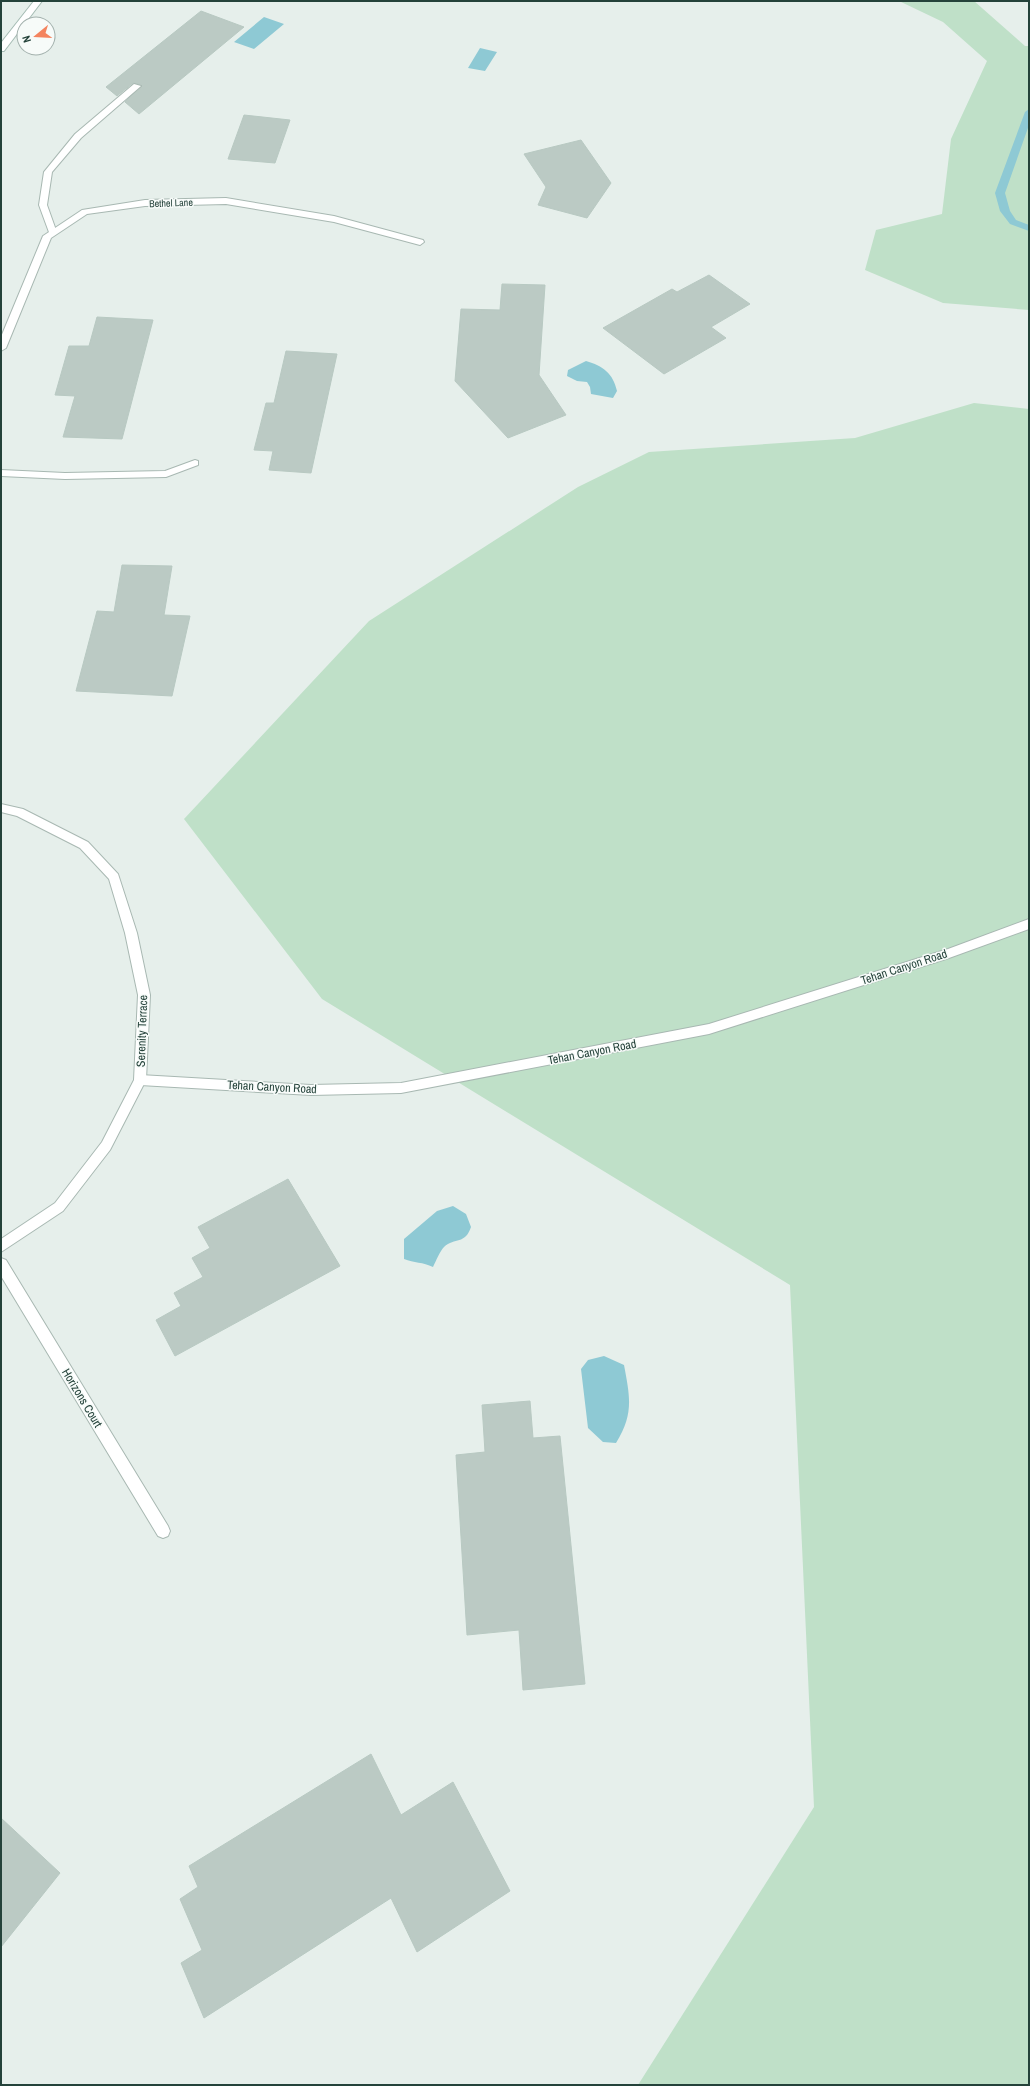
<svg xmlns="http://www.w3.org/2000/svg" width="1030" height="2086" viewBox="0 0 1030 2086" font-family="'Archivo Narrow',sans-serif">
<rect width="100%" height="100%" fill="#e6efeb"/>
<!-- green -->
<path fill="#bfe0c8" d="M 899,1 L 974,1 L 1025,46 L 1029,46 L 1029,310 L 943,303 L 865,270 L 876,230 L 942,214 L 951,139 L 987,61 L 943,22 Z
M 974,403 L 1029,409 L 1029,2085 L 638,2085 L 814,1807 L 790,1285 L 322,999 L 184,819 L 369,621 L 578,487 L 649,452 L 855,438 Z"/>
<!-- water -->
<path fill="#8ec9d4" d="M 264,17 L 284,24 L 254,49 L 234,42 Z
M 480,48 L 497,52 L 485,71 L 468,68 Z
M 586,361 C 603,366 613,373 617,391 L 613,398 L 591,394 L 590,387 L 587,382 L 577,381 L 567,376 L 568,370 Z
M 453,1206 L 466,1214 L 471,1227 C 465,1245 455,1237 444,1247 C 440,1251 436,1261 433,1267 C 423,1262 414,1263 404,1259 L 404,1239 L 437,1211 Z
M 604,1356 L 624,1365 C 630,1397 634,1414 616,1443 L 603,1442 L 588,1428 L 581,1369 L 588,1360 Z"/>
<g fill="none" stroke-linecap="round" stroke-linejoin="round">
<!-- stream -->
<path fill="#8ec9d4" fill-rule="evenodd" d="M 1029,109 L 1029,125 L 1005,193 L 1010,211 L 1016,220 L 1029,225 L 1029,231 L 1010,224 L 1000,211 L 995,193 L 1025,112 Z"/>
</g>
<!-- building -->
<path fill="#bbcac4" stroke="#b8c9c2" d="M 201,11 L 244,27 L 139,114 L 125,102 L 142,85 L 133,83 L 117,96 L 106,87 Z
M 244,115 L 290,120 L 275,163 L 228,159 Z
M 581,140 L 611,183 L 587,218 L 538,205 L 546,187 L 524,154 Z
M 709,275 L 750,304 L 711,327 L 726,338 L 664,374 L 603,328 L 672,289 L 677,292 Z
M 502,284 L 545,285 L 539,375 L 566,415 L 508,438 L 455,381 L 461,309 L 500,310 Z
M 97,317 L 153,320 L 122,439 L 63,437 L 75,396 L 55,395 L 69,346 L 89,346 Z
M 286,351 L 337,354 L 311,473 L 269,470 L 273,451 L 254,450 L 266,403 L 274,403 Z
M 122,565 L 172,566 L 164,615 L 190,616 L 172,696 L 76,691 L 97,611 L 114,612 Z
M 288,1179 L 340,1266 L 175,1356 L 156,1320 L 181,1306 L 174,1293 L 203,1277 L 192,1258 L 210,1248 L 198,1227 Z
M 530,1401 L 533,1438 L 560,1436 L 585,1684 L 523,1690 L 519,1630 L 467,1635 L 456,1455 L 485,1452 L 482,1405 Z
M 371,1754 L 401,1815 L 453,1782 L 510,1891 L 417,1952 L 391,1898 L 204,2018 L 181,1963 L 202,1950 L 180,1899 L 198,1887 L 189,1866 Z
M 1,1818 L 60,1873 L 1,1947 Z"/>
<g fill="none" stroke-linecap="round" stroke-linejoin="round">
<defs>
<path id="lane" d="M 134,84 L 141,86 L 81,138 L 52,172 L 47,205 L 57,233 L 53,236 L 50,235 L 39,205 L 44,172 L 75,134 Z
M 195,460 L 198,461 L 198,465 L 166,477 L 65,479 L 1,476 L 1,470 L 65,473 L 165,471 Z
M 1029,919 L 1029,929 L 949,958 L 709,1034 L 401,1093 L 311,1095 L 140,1085 L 136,1084 L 134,1080 L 136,1076 L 140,1075 L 311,1085 L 401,1083 L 709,1024 L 948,949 Z"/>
<path id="street" d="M 226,198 L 334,216 L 423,240 L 424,242 L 420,245 L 334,222 L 226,204 L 145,206 L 87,214 L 51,238 L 6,348 L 1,351 L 1,337 L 43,236 L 82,210 L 145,200 Z
M 1,804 L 23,809 L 88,842 L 118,874 L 137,933 L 150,995 L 146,1080 L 110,1150 L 63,1211 L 1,1252 L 1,1239 L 55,1203 L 102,1142 L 134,1080 L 138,995 L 125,933 L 109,879 L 80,848 L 17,816 L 1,812 Z
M 1,1258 L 6,1260 L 168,1526 L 170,1531 L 168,1536 L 163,1538 L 158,1536 L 1,1276 Z"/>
<path id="secondary" d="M 34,1 L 42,1 L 4,51 L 1,51 L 1,43 Z"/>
</defs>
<!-- lane casing -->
<use href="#lane" stroke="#a8b8b2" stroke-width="2"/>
<!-- street casing -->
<use href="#street" stroke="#a8b8b2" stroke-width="2"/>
<!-- secondary casing -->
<use href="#secondary" stroke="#a4bbb3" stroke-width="2"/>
<!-- lane -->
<use href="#lane" fill="#fff" fill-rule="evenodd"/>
<!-- street -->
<use href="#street" fill="#fff" fill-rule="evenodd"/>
<!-- secondary -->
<use href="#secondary" fill="#fff" fill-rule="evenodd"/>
</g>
<g text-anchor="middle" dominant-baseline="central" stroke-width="3" stroke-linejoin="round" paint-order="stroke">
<!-- far-street labels -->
<g font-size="10" fill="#24423a" stroke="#f7fbf9">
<text transform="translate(171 203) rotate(-2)">Bethel Lane</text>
</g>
<!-- street labels -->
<g font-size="12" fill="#24423a" stroke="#f7fbf9">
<text transform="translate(904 967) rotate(-18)">Tehan Canyon Road</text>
<text transform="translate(142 1031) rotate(-88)">Serenity Terrace</text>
<text transform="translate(592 1052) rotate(-11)">Tehan Canyon Road</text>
<text transform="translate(272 1087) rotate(3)">Tehan Canyon Road</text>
<text transform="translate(82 1398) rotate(59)">Horizons Court</text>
</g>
</g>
<!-- border -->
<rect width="1030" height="2086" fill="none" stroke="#24423a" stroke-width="4"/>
<!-- north arrow -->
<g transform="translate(36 36) rotate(252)"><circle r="19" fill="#f7fbf9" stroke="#a3b1ad"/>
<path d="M0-3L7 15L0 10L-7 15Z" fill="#f4845f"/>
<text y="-6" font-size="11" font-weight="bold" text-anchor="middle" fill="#24423a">N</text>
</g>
</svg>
